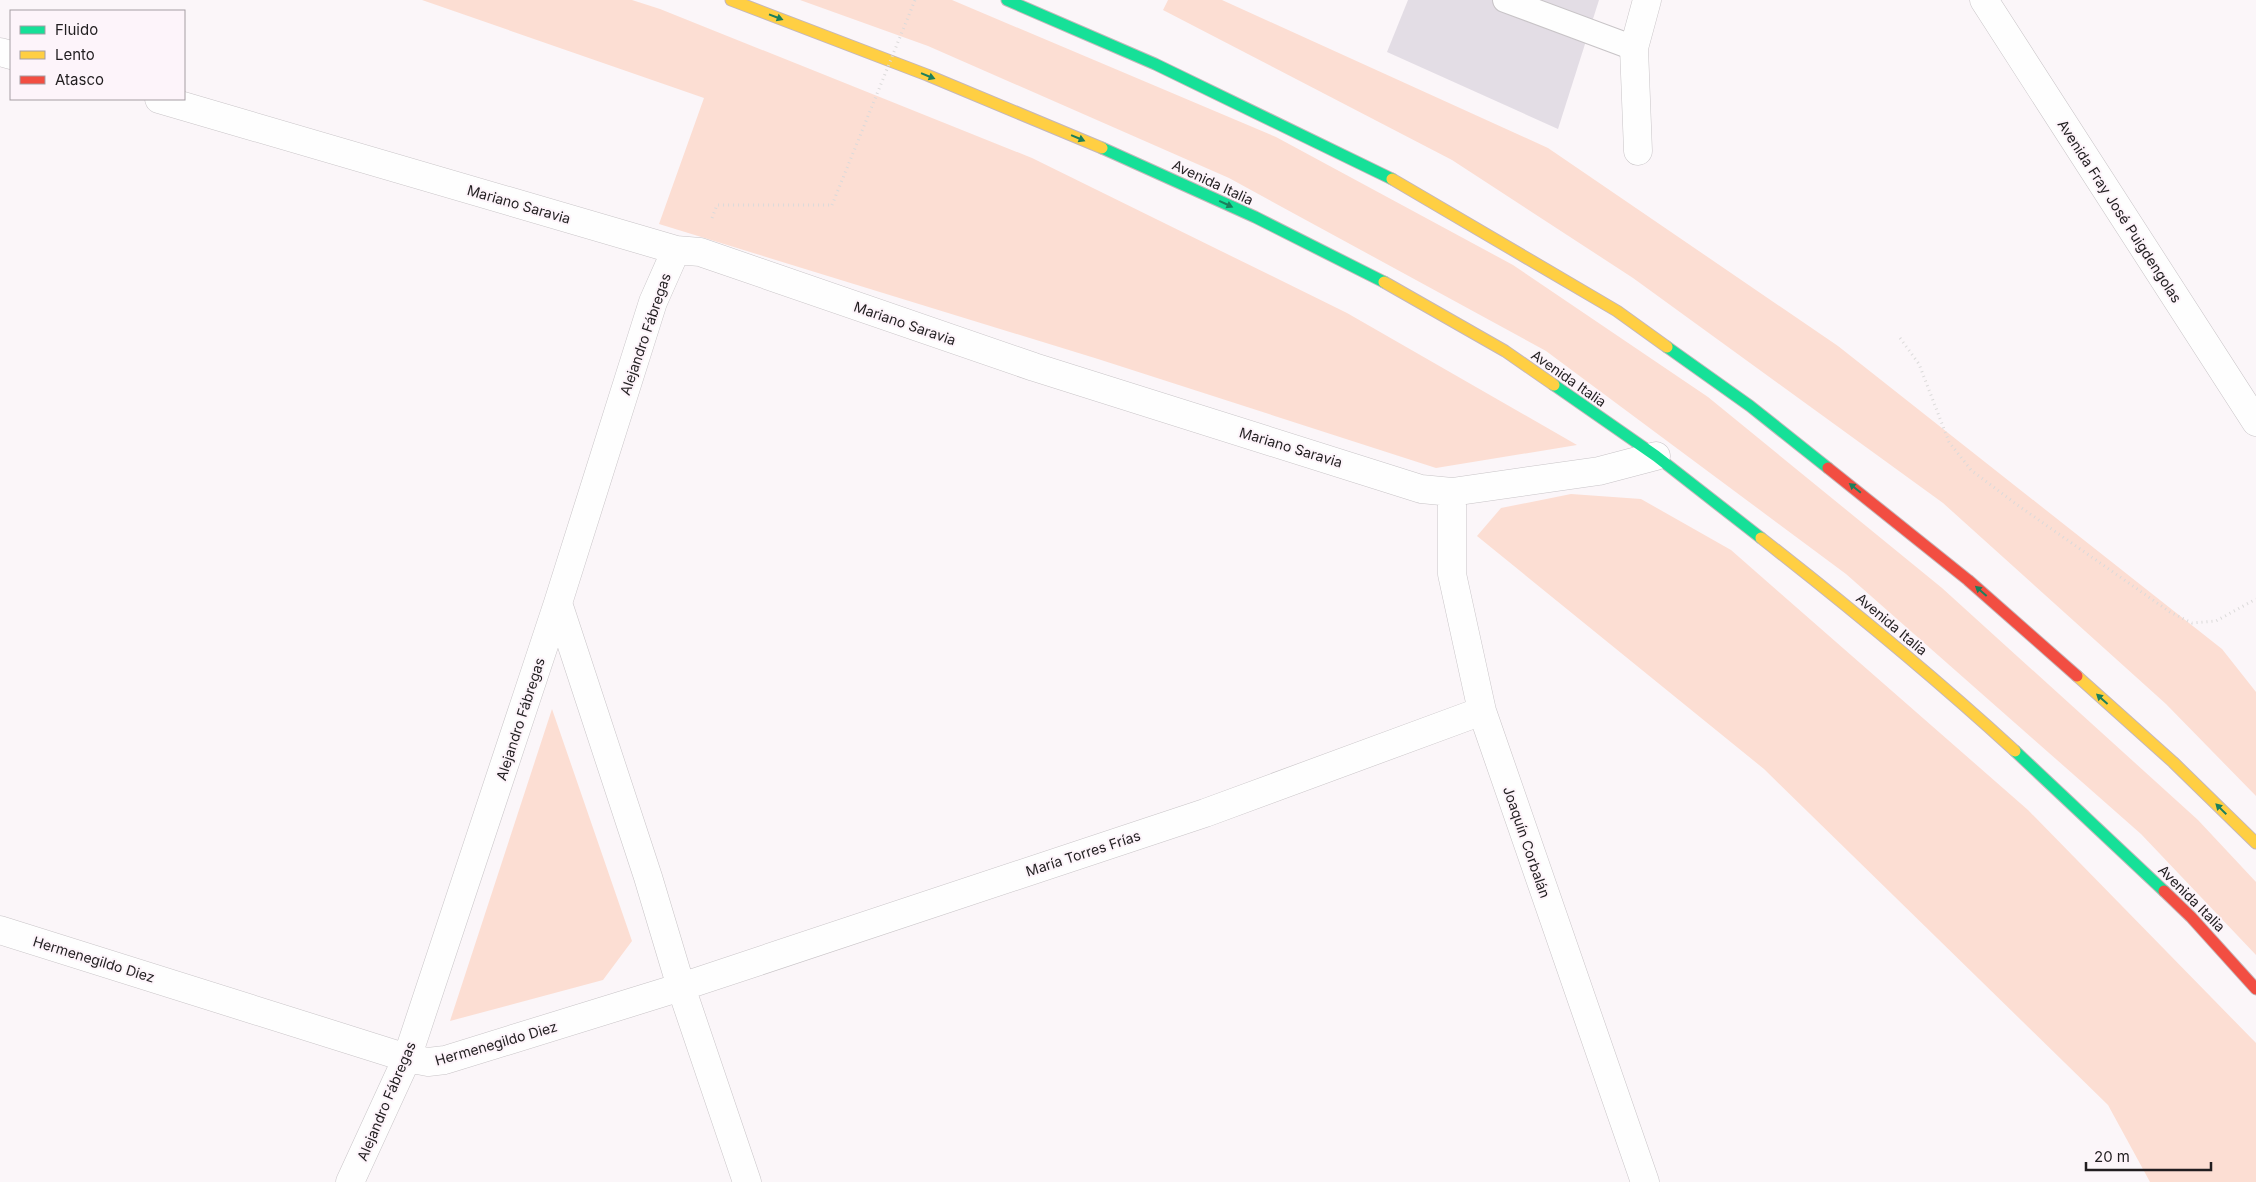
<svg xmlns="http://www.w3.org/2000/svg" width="2256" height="1182" viewBox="0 0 2256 1182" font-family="Inter,sans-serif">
<rect width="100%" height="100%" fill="#fbf6f9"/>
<!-- green -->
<path fill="#fcded3" d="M 422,0 L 632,0 L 660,9 L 1032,158 L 1347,313 L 1577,445 L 1436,468 L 1098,359 L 659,224 L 704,98 Z
M 800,0 L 952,0 L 1276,137 L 1513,265 L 1708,397 L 1942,588 L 2198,820 L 2256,882 L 2256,955 L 2141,834 L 1846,574 L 1546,351 L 1229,178 L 928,46 Z
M 1168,0 L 1222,0 L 1548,148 L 1838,346 L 2222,649 L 2256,692 L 2256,796 L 2166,704 L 1943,503 L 1633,278 L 1452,160 L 1163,10 Z
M 1571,494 L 1641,499 L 1731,550 L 2028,810 L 2256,1043 L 2256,1182 L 2150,1182 L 2108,1105 L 1764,769 L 1477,536 L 1501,508 Z
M 552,709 L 632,941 L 603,980 L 450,1021 Z"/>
<!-- building -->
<path fill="#e3dde5" d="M 1408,0 L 1599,0 L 1558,129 L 1387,52 Z"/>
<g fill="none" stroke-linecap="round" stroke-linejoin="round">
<defs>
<path id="lane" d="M 1505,0 L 1634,48"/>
<path id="street" d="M 1984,0 L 2256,422
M 0,52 L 11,55
M 159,99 L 676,250 L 700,252 L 1034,367 L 1421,489 L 1452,492 L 1599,471 L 1656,456
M 1638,151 L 1634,48 L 1647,0
M 1452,492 L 1452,574 L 1482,711 L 1645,1182
M 558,603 L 648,877 L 681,987 L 747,1182
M 0,930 L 407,1058 L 428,1062 L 445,1060 L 681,987 L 1205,813 L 1482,711
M 350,1182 L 407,1058 L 558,603 L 653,302 L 676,250"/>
<path id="fast" d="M 1007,0 L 1155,64 L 1392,179
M 1102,148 L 1255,217 L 1384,282
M 1667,347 L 1750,406 L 1828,468
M 1554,385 L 1656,456 L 1761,538
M 2015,751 L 2164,891"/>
<path id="slow" d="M 731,0 L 927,75 L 1102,148
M 1392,179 L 1617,311 L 1667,347
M 1384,282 L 1505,351 L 1554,385
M 1761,538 C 1848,606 1933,676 2015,751
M 2077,676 L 2173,762 L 2256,843"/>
<path id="jam" d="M 1828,468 L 1968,580 L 2077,676
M 2164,891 L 2191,917 L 2256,989"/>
</defs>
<!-- lane casing -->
<use href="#lane" stroke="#c8c4c7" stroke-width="26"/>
<!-- street casing -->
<use href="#street" stroke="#c8c4c7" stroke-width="29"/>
<!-- fast casing -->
<use href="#fast" stroke="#c5b7ba" stroke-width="13"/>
<!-- slow casing -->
<use href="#slow" stroke="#c5b7ba" stroke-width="13"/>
<!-- jam casing -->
<use href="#jam" stroke="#c5b7ba" stroke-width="13"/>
<!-- path -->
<path stroke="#dbdada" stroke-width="3" stroke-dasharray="1 4" stroke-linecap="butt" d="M 712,218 L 717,205 L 832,205
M 1900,338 L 1919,364 L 1949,442 L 1971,470 L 2016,504 L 2170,612 L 2192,623 L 2216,621 L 2256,599"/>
<!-- lane -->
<use href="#lane" stroke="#fefefe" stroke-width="24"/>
<!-- street -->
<use href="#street" stroke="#fefefe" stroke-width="28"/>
<!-- fast -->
<use href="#fast" stroke="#16e098" stroke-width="11"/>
<!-- slow -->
<use href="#slow" stroke="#ffcf43" stroke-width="11"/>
<!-- jam -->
<use href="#jam" stroke="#f24e42" stroke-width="11"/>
<!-- path-bridge -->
<path stroke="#dbdada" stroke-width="3" stroke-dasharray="1 4" stroke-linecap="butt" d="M 832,205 L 915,0"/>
</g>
<!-- one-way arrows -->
<defs><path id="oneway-solid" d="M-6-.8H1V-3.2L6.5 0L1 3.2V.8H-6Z" transform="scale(1.25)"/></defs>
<g fill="#1c7f5c">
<use href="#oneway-solid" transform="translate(776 17) rotate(21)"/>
<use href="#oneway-solid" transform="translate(928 76) rotate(22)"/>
<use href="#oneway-solid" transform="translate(1078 138) rotate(23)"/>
<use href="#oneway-solid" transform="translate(1226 204) rotate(25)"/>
<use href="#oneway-solid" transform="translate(1855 488) rotate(-141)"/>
<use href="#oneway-solid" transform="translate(1981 591) rotate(-139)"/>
<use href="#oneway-solid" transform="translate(2102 699) rotate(-138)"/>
<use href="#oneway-solid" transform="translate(2221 809) rotate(-135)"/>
</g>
<g text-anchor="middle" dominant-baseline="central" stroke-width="4" stroke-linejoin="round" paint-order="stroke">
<!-- street labels -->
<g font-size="14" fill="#211e20" stroke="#fdf4fa">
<text transform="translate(1213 182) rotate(25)">Avenida Italia</text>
<text transform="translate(519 204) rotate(16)">Mariano Saravia</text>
<text transform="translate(2120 211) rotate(57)">Avenida Fray José Puigdengolas</text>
<text transform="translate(905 323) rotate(19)">Mariano Saravia</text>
<text transform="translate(645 334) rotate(-71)">Alejandro Fábregas</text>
<text transform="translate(1569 378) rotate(35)">Avenida Italia</text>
<text transform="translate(1291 447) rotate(17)">Mariano Saravia</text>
<text transform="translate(1892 624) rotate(40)">Avenida Italia</text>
<text transform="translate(520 719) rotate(-72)">Alejandro Fábregas</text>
<text transform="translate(1527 842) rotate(71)">Joaquín Corbalán</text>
<text transform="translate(1083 853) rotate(-18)">María Torres Frías</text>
<text transform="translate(2192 898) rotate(45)">Avenida Italia</text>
<text transform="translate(94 959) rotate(17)">Hermenegildo Diez</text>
<text transform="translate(496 1043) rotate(-16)">Hermenegildo Diez</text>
<text transform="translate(386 1101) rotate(-67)">Alejandro Fábregas</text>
</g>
</g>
<!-- legend -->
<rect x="10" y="10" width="175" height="90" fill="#fdf4fa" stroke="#a59ea3"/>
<rect x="20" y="26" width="25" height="8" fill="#16e098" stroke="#a59ea3"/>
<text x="55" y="35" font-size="15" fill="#211e20">Fluido</text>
<rect x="20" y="51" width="25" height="8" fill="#ffcf43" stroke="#a59ea3"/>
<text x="55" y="60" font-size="15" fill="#211e20">Lento</text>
<rect x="20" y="76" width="25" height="8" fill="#f24e42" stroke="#a59ea3"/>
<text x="55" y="85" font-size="15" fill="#211e20">Atasco</text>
<!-- scale -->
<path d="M2086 1162v8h125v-8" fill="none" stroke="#211e20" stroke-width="2.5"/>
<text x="2094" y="1162" font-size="15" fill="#211e20" stroke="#fdf4fa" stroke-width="4" paint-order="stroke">20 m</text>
</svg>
